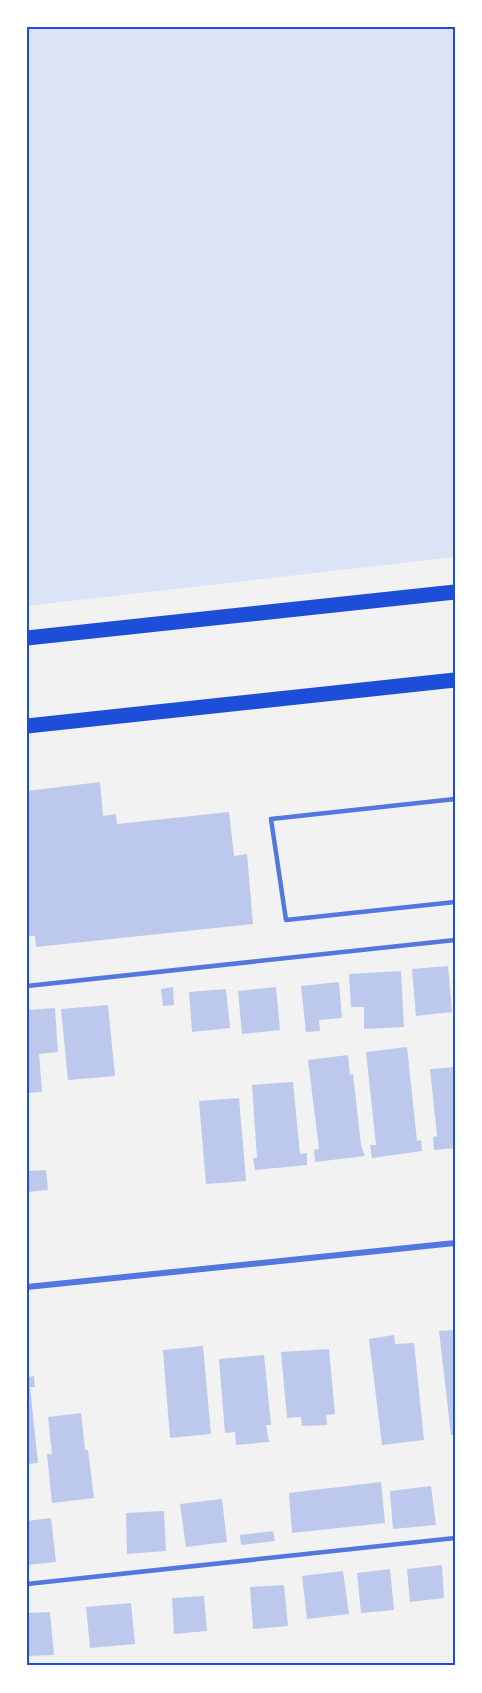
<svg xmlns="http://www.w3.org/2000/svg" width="482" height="1693" viewBox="0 0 482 1693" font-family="Rubik,sans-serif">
<rect width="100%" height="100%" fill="#f2f2f2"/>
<!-- green -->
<path fill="#dbe4f7" d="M 27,27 L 455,27 L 455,557 L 27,606 Z"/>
<!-- building -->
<path fill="#bdc9ec" d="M 100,782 L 103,816 L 116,814 L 117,824 L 229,812 L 234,856 L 247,854 L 253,924 L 36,947 L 35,936 L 27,936 L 27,791 Z
M 448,966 L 452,1012 L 416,1016 L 412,969 Z
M 401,971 L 404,1027 L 364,1029 L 364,1007 L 351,1007 L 349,974 Z
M 339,982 L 342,1018 L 319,1020 L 320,1031 L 306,1032 L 301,986 Z
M 173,987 L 174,1005 L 163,1006 L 161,989 Z
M 276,987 L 280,1030 L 242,1034 L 238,991 Z
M 226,989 L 230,1028 L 192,1032 L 189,992 Z
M 108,1005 L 115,1076 L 68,1080 L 61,1009 Z
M 55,1008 L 58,1052 L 39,1054 L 42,1092 L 27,1093 L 27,1010 Z
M 407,1047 L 417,1141 L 421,1140 L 422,1151 L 372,1158 L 370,1145 L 376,1145 L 366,1052 Z
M 348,1055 L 350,1075 L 353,1074 L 361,1145 L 365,1156 L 315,1162 L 314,1150 L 319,1149 L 308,1060 Z
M 455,1067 L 455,1148 L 434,1150 L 433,1137 L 437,1136 L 430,1069 Z
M 293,1082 L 300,1154 L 307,1153 L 307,1165 L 255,1170 L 253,1158 L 257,1158 L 252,1085 Z
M 239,1098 L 246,1181 L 206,1184 L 199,1101 Z
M 46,1170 L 48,1190 L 27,1192 L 27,1171 Z
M 455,1330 L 455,1435 L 451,1435 L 439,1331 Z
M 394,1335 L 395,1344 L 414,1343 L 424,1440 L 382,1445 L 369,1339 Z
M 203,1346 L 211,1434 L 170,1438 L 163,1350 Z
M 329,1349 L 335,1414 L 326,1415 L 327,1425 L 302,1426 L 301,1417 L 287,1418 L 281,1352 Z
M 264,1355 L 271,1425 L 266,1425 L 269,1442 L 236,1445 L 235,1432 L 225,1433 L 219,1359 Z
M 34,1376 L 35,1387 L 30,1387 L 38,1463 L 27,1464 L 27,1377 Z
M 81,1413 L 85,1450 L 88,1450 L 94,1498 L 52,1503 L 47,1454 L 52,1454 L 48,1417 Z
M 381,1482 L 385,1523 L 292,1533 L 289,1493 Z
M 431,1486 L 436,1525 L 393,1529 L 390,1491 Z
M 222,1499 L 227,1542 L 186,1547 L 180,1504 Z
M 164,1511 L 166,1551 L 127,1554 L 126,1513 Z
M 51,1518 L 56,1562 L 27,1565 L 27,1521 Z
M 273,1531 L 275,1541 L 241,1545 L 240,1535 Z
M 442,1565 L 444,1598 L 410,1602 L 407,1569 Z
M 390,1569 L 394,1610 L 361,1613 L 357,1573 Z
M 343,1571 L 349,1614 L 307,1619 L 302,1576 Z
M 284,1585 L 288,1626 L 253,1629 L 250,1587 Z
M 204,1596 L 207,1631 L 174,1634 L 172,1598 Z
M 131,1603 L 135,1644 L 90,1648 L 86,1607 Z
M 50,1612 L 54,1655 L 27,1656 L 27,1613 Z"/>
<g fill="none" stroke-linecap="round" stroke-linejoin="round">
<!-- service -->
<path stroke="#5277de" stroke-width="4.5" d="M 455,799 L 271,819 L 286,920 L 455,902
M 27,986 L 455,940
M 27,1584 L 455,1538"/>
<!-- minor -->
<path stroke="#5277de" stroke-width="6" d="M 27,1287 L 455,1243"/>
<!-- primary -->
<path stroke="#1d4ed8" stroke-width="15" d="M 27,638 L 455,592
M 27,726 L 455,680"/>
</g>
<!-- border -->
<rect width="482" height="1693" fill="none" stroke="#ffffff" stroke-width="57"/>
<rect x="28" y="28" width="426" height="1636" fill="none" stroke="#1d4ed8" stroke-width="2"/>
</svg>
